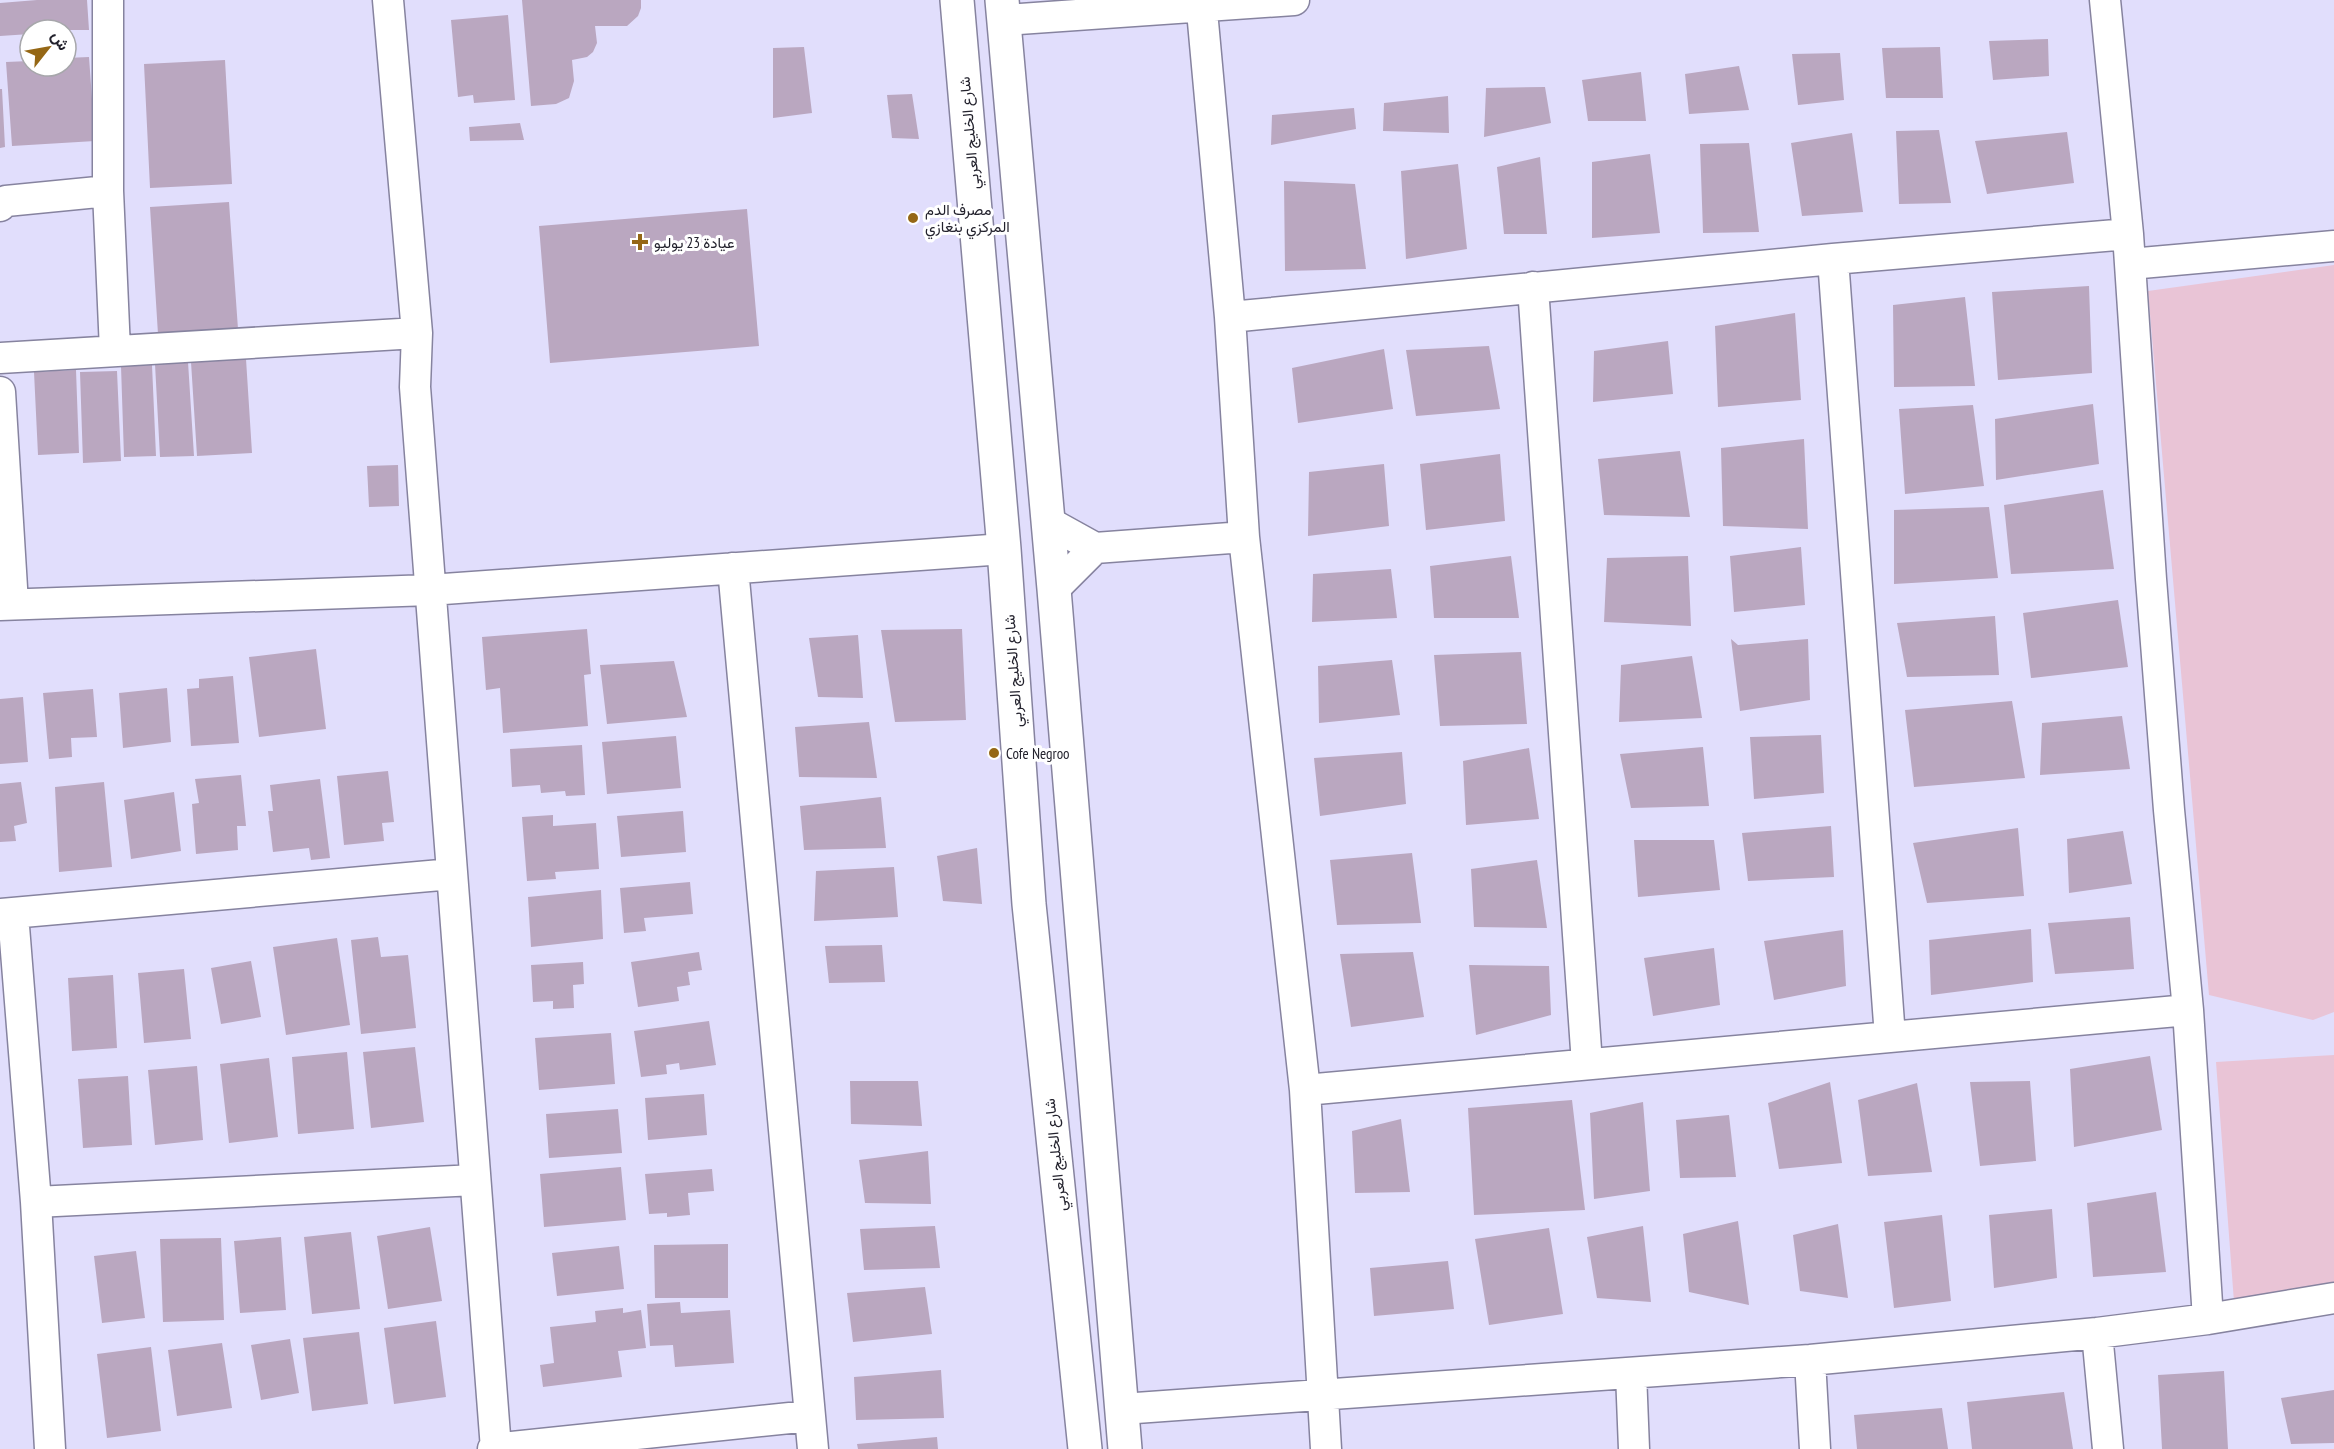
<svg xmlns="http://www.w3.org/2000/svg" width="2334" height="1449" viewBox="0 0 2334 1449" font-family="'PT Sans Narrow',Vazirmatn,sans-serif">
<rect width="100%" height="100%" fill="#e1defc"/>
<!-- green -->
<path fill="#e9c4d6" d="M 2334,265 L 2334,1012 L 2313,1020 L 2209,995 L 2148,291 Z
M 2334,1055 L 2334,1288 L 2234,1302 L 2216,1062 Z"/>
<!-- building -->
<path fill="#baa7c0" d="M 37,0 L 87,0 L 89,30 L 30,30 L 30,34 L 0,36 L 0,3 Z
M 522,0 L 641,0 L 641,8 L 638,16 L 627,26 L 595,26 L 597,43 L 593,52 L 587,57 L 572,60 L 574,81 L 569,98 L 556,104 L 531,106 Z
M 508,15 L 515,100 L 474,103 L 473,95 L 458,97 L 451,20 Z
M 2048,39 L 2049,76 L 1993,80 L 1989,41 Z
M 804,47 L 812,113 L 773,118 L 773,48 Z
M 1940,47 L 1943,98 L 1886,98 L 1882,48 Z
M 1840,53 L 1844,100 L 1798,105 L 1792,54 Z
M 89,57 L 95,141 L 12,146 L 6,62 L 30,61 L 30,66 L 66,66 L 66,58 Z
M 225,60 L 232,184 L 150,188 L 144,64 Z
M 1739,66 L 1749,110 L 1689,114 L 1685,74 Z
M 1641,72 L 1646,121 L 1588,121 L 1582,80 Z
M 1545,87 L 1551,123 L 1484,137 L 1486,88 Z
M 0,89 L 2,89 L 5,147 L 0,148 Z
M 912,94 L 919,139 L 892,138 L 887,95 Z
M 1448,96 L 1449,133 L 1383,131 L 1384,103 Z
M 1354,108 L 1356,129 L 1271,145 L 1272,115 Z
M 520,123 L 524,140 L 470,141 L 469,127 Z
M 1939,130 L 1951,203 L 1899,204 L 1896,131 Z
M 2067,132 L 2074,183 L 1987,194 L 1975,141 Z
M 1852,133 L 1863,212 L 1802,216 L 1791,143 Z
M 1749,143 L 1759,232 L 1703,233 L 1700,144 Z
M 1650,154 L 1660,233 L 1592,238 L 1592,162 Z
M 1540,157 L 1547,234 L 1504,234 L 1497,167 Z
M 1458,164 L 1467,249 L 1406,259 L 1401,171 Z
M 1284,181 L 1355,184 L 1366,269 L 1285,271 Z
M 229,202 L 238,329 L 158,334 L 150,207 Z
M 747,209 L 759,346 L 550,363 L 539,226 Z
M 2089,286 L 2092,373 L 1998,380 L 1992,292 Z
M 1965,297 L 1975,386 L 1894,387 L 1893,305 Z
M 1795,313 L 1801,400 L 1718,407 L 1715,326 Z
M 1668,341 L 1673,394 L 1593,402 L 1594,351 Z
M 1489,346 L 1500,409 L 1416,416 L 1406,350 Z
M 1384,349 L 1393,409 L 1298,423 L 1292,368 Z
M 246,359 L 252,453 L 197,456 L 191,362 Z
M 188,362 L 194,456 L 160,457 L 155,364 Z
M 152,365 L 156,456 L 124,457 L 121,366 Z
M 76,370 L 79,453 L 38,455 L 34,372 Z
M 117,371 L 121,461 L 83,463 L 80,372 Z
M 2093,404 L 2099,464 L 1996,480 L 1995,419 Z
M 1973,405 L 1984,486 L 1905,494 L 1899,409 Z
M 1804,439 L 1808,529 L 1723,526 L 1721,448 Z
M 1680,451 L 1690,517 L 1604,515 L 1598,459 Z
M 1500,454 L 1505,521 L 1426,530 L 1420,464 Z
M 1384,464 L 1389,526 L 1308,536 L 1309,472 Z
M 398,465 L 399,506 L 369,507 L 367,466 Z
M 2103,490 L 2114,569 L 2011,574 L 2004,505 Z
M 1989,507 L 1998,578 L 1894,584 L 1894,510 Z
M 1801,547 L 1805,605 L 1734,612 L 1730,556 Z
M 1511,556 L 1519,618 L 1434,618 L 1430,566 Z
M 1688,556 L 1691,626 L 1604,622 L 1607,558 Z
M 1391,569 L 1397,618 L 1312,622 L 1313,574 Z
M 2118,600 L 2128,667 L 2031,678 L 2023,613 Z
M 1995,616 L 1999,675 L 1907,677 L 1897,623 Z
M 587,629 L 591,674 L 584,675 L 588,726 L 503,733 L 500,688 L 486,690 L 482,637 Z
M 962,629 L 966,720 L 895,722 L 881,630 Z
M 858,635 L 863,698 L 818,697 L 809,638 Z
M 1731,639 L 1738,645 L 1808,639 L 1810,700 L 1740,711 Z
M 316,649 L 326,729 L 259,737 L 249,657 Z
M 1521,652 L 1527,724 L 1440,726 L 1434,655 Z
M 1692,656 L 1702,718 L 1619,722 L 1621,665 Z
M 1392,660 L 1400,715 L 1319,723 L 1318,666 Z
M 674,661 L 687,717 L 607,724 L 600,665 Z
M 233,676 L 239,743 L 191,746 L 187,689 L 199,688 L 199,679 Z
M 167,688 L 171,742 L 123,748 L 119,693 Z
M 93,689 L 97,737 L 71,738 L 72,757 L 49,759 L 43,693 Z
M 23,697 L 28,762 L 0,764 L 0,699 Z
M 2012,701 L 2025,778 L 1914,787 L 1905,710 Z
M 2122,716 L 2130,769 L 2040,775 L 2042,723 Z
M 869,722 L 877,778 L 799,777 L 795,727 Z
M 1821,735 L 1824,793 L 1754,799 L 1750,737 Z
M 676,736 L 681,788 L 607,794 L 602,742 Z
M 582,745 L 585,795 L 566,796 L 565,791 L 541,793 L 540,785 L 512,787 L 510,749 Z
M 1703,747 L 1709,806 L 1631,808 L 1620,754 Z
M 1529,748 L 1539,819 L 1466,825 L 1463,761 Z
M 1402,752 L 1406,804 L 1320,816 L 1314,758 Z
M 388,771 L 394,822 L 382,823 L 384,841 L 344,845 L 337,776 Z
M 241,775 L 246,826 L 237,826 L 238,850 L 196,854 L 192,804 L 199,803 L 195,779 Z
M 320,779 L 330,858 L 311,860 L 309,848 L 273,852 L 268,811 L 273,811 L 270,785 Z
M 21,782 L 27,823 L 14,826 L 16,841 L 0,842 L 0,784 Z
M 104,782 L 112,867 L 59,872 L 55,787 Z
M 174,792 L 181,851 L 131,859 L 124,800 Z
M 881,797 L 886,848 L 804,850 L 800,806 Z
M 683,811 L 686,852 L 621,857 L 617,816 Z
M 553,815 L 553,826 L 596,823 L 599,869 L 555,872 L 556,879 L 527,881 L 522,817 Z
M 1831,826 L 1834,877 L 1748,881 L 1742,833 Z
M 2018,828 L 2024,896 L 1927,903 L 1913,843 Z
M 2123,831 L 2132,884 L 2069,893 L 2067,839 Z
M 1634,840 L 1714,840 L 1720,890 L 1638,897 Z
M 977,848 L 982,904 L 943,901 L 937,856 Z
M 1412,853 L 1421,923 L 1337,925 L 1330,860 Z
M 1537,860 L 1547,928 L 1474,927 L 1471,869 Z
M 894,867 L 898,917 L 814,921 L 816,871 Z
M 690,882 L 693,914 L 644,918 L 646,931 L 624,933 L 620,888 Z
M 601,890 L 603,939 L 531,947 L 528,897 Z
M 2130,917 L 2134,969 L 2055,974 L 2048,923 Z
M 2031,929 L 2033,982 L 1931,995 L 1929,940 Z
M 1843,930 L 1846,986 L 1774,1000 L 1764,941 Z
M 378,937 L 381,957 L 408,955 L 416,1028 L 361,1034 L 351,940 Z
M 337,938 L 350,1025 L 286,1035 L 273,947 Z
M 882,945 L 885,982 L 829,983 L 825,946 Z
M 1714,948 L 1720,1005 L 1653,1016 L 1644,958 Z
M 699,952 L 702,970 L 688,972 L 690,985 L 677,987 L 679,1001 L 638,1007 L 631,962 Z
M 1413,952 L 1424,1017 L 1351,1027 L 1340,954 Z
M 251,961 L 261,1017 L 221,1024 L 211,968 Z
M 583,962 L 584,984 L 573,985 L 574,1008 L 553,1009 L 553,1001 L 533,1002 L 531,965 Z
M 1469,965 L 1549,966 L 1551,1015 L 1476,1035 Z
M 184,969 L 191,1039 L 144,1043 L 138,973 Z
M 113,975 L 117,1048 L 72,1051 L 68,978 Z
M 709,1021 L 716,1065 L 680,1070 L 679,1063 L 666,1065 L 667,1074 L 641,1077 L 634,1031 Z
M 611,1033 L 615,1084 L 539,1090 L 535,1038 Z
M 415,1047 L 424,1122 L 371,1128 L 363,1052 Z
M 347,1052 L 354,1129 L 298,1134 L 292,1057 Z
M 2150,1056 L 2162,1130 L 2074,1147 L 2070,1069 Z
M 269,1058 L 278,1137 L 229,1143 L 220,1064 Z
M 197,1066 L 203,1140 L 155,1145 L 148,1070 Z
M 128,1076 L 132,1145 L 83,1148 L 78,1079 Z
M 850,1081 L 918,1081 L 922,1126 L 851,1124 Z
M 2030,1081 L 2036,1161 L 1980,1166 L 1970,1082 Z
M 1830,1082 L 1842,1163 L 1779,1169 L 1768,1103 Z
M 1917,1083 L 1932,1172 L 1868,1176 L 1858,1100 Z
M 704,1094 L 707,1135 L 648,1140 L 645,1098 Z
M 1572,1100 L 1585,1210 L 1474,1215 L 1468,1108 Z
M 1643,1102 L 1650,1191 L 1594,1199 L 1590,1113 Z
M 618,1109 L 622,1153 L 549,1158 L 546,1114 Z
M 1729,1115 L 1736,1177 L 1680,1178 L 1676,1120 Z
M 1401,1119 L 1410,1192 L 1355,1193 L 1352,1131 Z
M 928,1151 L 931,1204 L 865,1203 L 859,1160 Z
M 621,1167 L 626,1220 L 544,1227 L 540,1174 Z
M 712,1169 L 714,1191 L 688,1193 L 690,1215 L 667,1217 L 667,1213 L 649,1214 L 645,1174 Z
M 2156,1192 L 2166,1272 L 2093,1277 L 2087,1203 Z
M 2052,1209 L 2057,1278 L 1994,1288 L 1989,1215 Z
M 1942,1215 L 1951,1301 L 1894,1308 L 1884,1222 Z
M 1738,1221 L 1749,1305 L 1689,1292 L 1683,1234 Z
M 1838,1224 L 1848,1298 L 1800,1291 L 1793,1235 Z
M 935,1226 L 940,1268 L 864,1270 L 860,1229 Z
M 1643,1226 L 1651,1302 L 1597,1298 L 1587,1237 Z
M 430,1227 L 442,1301 L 388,1309 L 377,1236 Z
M 1549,1228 L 1563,1314 L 1489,1325 L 1475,1239 Z
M 351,1232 L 360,1309 L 312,1314 L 304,1237 Z
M 281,1237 L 286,1310 L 240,1313 L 234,1241 Z
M 221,1238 L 224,1320 L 163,1322 L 160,1239 Z
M 728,1244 L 728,1298 L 655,1298 L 654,1245 Z
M 619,1246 L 624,1289 L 557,1296 L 552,1253 Z
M 136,1251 L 145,1318 L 102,1323 L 94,1256 Z
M 1448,1261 L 1454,1309 L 1374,1316 L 1370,1268 Z
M 925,1287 L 932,1334 L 853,1342 L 847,1293 Z
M 680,1302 L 681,1313 L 730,1310 L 734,1363 L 675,1367 L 673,1345 L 650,1346 L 647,1304 Z
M 623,1308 L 623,1313 L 641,1310 L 646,1348 L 618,1351 L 622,1377 L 543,1387 L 540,1365 L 554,1363 L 550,1327 L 596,1322 L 595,1311 Z
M 436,1321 L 446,1397 L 394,1404 L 384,1328 Z
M 359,1332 L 368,1404 L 312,1411 L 303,1338 Z
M 290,1339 L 299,1393 L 261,1400 L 251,1345 Z
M 222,1343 L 232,1408 L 177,1416 L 168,1350 Z
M 151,1347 L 161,1431 L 107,1438 L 97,1354 Z
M 941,1370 L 944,1418 L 856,1420 L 854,1377 Z
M 2224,1371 L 2228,1449 L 2162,1449 L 2158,1375 Z
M 2334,1390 L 2334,1443 L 2291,1444 L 2281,1398 Z
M 2064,1392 L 2073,1449 L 1972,1449 L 1967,1402 Z
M 1942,1408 L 1948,1449 L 1857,1449 L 1854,1415 Z
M 937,1437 L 938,1449 L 858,1449 L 857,1444 Z"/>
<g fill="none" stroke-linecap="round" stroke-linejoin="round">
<defs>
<path id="minor" d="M 108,0 L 108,191 L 115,350
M 388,0 L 417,333 L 415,387 L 496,1449
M 1201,0 L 1230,317 L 1244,537 L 1305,1090 L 1326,1449
M 2105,0 L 2128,234 L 2151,579 L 2169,810 L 2188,1010 L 2208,1319
M 1004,20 L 1294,0
M 0,206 L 6,201 L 108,191
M 1833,259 L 1890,1037
M 2130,264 L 2334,246
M 1533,287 L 1587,1064
M 1230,317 L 1833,259 L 2128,234
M 0,358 L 417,333
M 0,392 L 13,604
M 1048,522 L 1095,548 L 1244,537
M 733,568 L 813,1449
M 1054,589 L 1095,548
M 0,605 L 430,590 L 1004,549
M 0,914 L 452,874
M 13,914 L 36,1202 L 50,1449
M 1305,1090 L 2188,1010
M 36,1202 L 475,1180
M 2097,1333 L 2108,1449
M 1810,1360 L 1815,1449
M 1631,1373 L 1634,1449
M 1122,1409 L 1810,1360 L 2097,1333 L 2208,1319 L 2334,1298
M 493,1449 L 809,1416"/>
<path id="secondary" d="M 957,0 L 1004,549 L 1029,904 L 1085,1449
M 1002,0 L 1054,589 L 1125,1449"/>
</defs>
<!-- minor casing -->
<use href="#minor" stroke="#86839f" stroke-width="33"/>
<!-- secondary casing -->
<use href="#secondary" stroke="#86839f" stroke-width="36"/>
<!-- minor -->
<use href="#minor" stroke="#fff" stroke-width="30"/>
<!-- secondary -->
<use href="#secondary" stroke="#fff" stroke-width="33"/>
</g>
<!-- markers -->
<g fill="#956715" stroke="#fff" stroke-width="2">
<circle cx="913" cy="218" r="6"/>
<path d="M637 233h6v6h6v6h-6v6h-6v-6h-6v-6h6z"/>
<circle cx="994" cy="753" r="6"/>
</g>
<g text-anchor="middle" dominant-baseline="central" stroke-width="6" stroke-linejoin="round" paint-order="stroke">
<!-- street labels -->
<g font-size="15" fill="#23222d" stroke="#fff">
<text transform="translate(969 133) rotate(-95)">شارع الخليج العربي</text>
<text transform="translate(1013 671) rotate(-94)">شارع الخليج العربي</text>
<text transform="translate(1055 1155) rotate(-96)">شارع الخليج العربي</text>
</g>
<!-- poi labels -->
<g font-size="15" fill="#23222d" stroke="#fff" text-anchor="start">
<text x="925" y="209">مصرف الدم<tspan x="925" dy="17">المركزي بنغازي</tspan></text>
<text x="654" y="242">عيادة 23 يوليو</text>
<text x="1006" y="753">Cofe Negroo</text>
</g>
</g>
<!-- north arrow -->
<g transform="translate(48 48) rotate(59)"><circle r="28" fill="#ffffff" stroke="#a7a7ab" stroke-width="1.5"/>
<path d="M0-4.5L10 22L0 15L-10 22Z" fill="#956715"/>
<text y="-9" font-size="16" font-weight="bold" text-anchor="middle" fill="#23222d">ش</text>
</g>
</svg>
